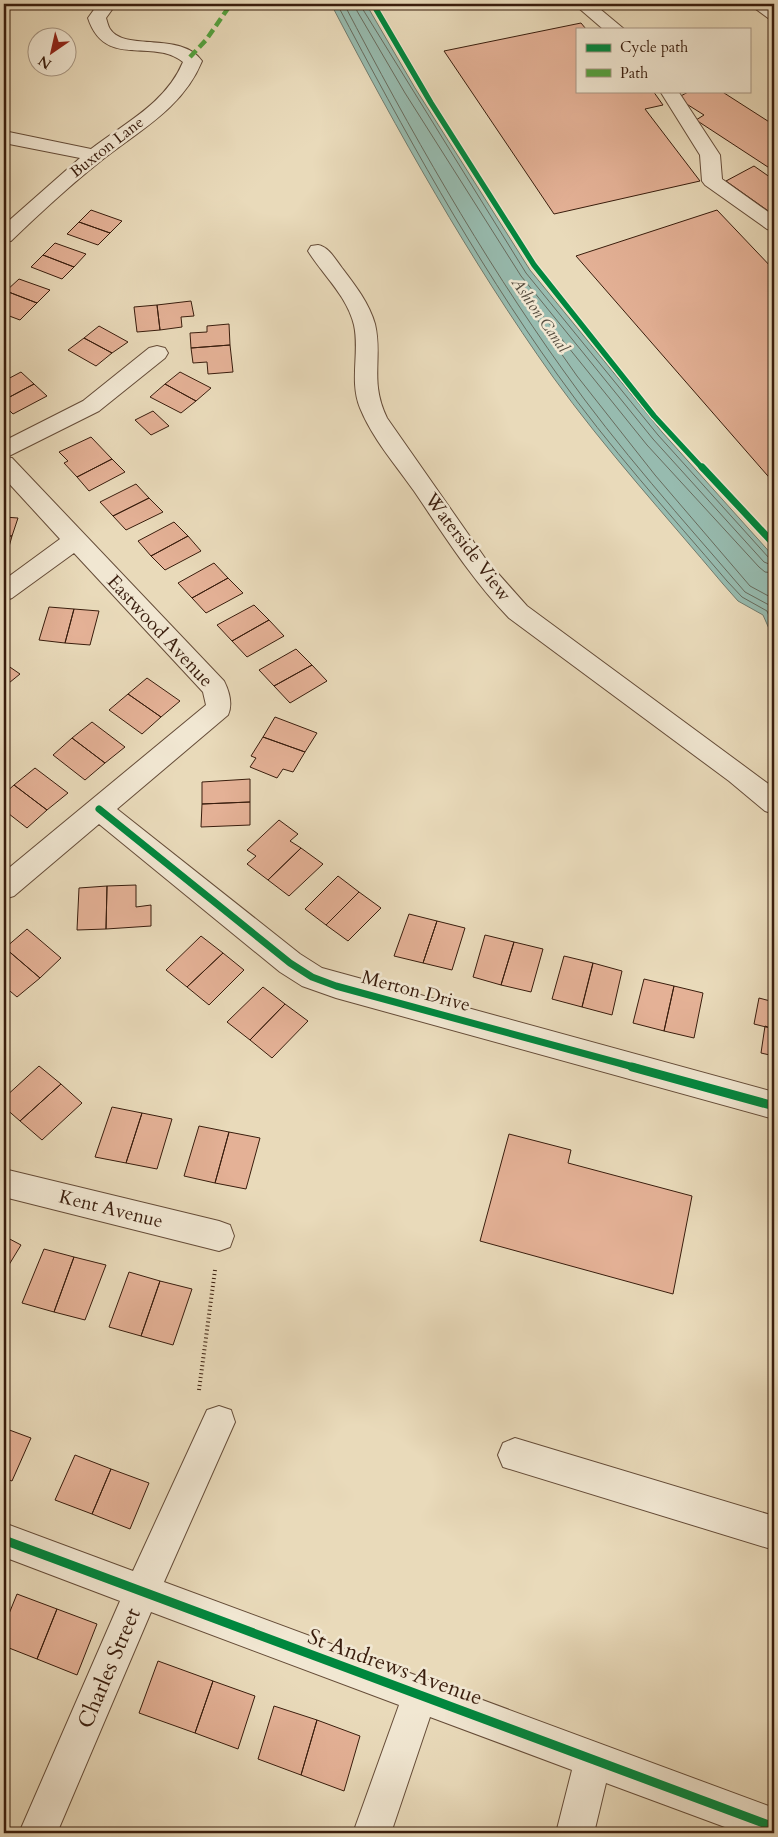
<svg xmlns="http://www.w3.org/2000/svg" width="778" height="1837" viewBox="0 0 778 1837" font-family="Cardo,serif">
<rect width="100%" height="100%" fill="#e9daba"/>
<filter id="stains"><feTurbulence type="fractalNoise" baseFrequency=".004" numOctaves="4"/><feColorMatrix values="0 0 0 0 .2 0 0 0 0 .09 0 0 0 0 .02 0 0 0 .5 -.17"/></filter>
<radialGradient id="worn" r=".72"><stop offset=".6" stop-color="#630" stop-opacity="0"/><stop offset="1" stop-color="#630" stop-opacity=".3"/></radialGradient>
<!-- water -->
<path fill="#97bbaf" stroke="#717c6e" d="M 331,4 L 366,4 L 415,88 L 530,270 L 662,432 L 774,557 L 774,640 L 763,615 L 738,601 L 723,584 C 666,516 605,449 553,377 C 469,259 398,132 331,4 Z"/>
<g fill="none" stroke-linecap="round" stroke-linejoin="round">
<!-- shore -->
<path stroke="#686c5e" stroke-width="1" d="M 337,4 C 404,131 473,257 557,374 C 609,447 669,513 727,581 L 742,597 L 767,611 L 774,628
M 344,4 C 410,130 480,254 563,370 C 618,448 683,520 745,592 L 769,605 L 774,611
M 355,4 L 357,11 L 405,93 L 521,276 L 653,439 L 764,562 L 774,566
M 362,4 L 362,8 L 526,273 L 658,435 L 769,558 L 774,559
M 774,573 L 765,572 L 759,567 L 647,445 L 527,296 L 523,296 L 523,299 L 577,376 L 655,475 L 750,586 L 774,599"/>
</g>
<!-- building -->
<path fill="#e4b196" stroke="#391d0d" d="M 581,23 L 586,29 L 577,29 L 577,91 L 653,91 L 663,105 L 645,109 L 700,181 L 554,214 L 444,51 Z
M 690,91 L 721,91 L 774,125 L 774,171 L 696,120 L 704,115 L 677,98 Z
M 754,166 L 774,180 L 774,215 L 726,181 Z
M 91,210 L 122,221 L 110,233 L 79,222 Z
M 717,210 L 774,270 L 774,483 L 576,256 Z
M 79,222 L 110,233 L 98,245 L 67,234 Z
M 55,243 L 86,254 L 74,267 L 43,255 Z
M 43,255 L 74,267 L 62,279 L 31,267 Z
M 19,279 L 50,290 L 37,303 L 6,291 Z
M 6,291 L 37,303 L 20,320 L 4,314 L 4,293 Z
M 191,301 L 194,316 L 181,317 L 182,327 L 160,330 L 157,305 Z
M 157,305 L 160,330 L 137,332 L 134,307 Z
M 229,324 L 230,345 L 191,348 L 190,333 L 207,332 L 207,326 Z
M 99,326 L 128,342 L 112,353 L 84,338 Z
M 84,338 L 112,353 L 96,366 L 68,350 Z
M 230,345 L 233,372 L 208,374 L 207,362 L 193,363 L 191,348 Z
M 21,372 L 34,384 L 4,400 L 4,381 Z
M 180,372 L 211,388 L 196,401 L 165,384 Z
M 34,384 L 47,396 L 13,414 L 4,405 L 4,400 Z
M 165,384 L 196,401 L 181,413 L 150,397 Z
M 153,411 L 169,426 L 151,435 L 135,420 Z
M 91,437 L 112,459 L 77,477 L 64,463 L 68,461 L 59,452 Z
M 112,459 L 125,472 L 89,491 L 77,477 Z
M 136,484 L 149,498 L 113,516 L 100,502 Z
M 149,498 L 163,512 L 126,530 L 113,516 Z
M 4,517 L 18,518 L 12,536 L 4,536 Z
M 174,522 L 188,536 L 151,556 L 138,541 Z
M 4,536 L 12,536 L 7,554 L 4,554 Z
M 188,536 L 201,551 L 165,570 L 151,556 Z
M 214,563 L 228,578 L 192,598 L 178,583 Z
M 228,578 L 243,593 L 206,613 L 192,598 Z
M 254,605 L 269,620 L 232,641 L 217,625 Z
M 49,607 L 74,609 L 65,643 L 39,640 Z
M 74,609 L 99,611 L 90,645 L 65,643 Z
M 269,620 L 284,636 L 247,657 L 232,641 Z
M 296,649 L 312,665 L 274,686 L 259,670 Z
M 4,663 L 20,674 L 4,687 Z
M 312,665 L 327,681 L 290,703 L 274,686 Z
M 147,678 L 180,701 L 161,717 L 128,694 Z
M 128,694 L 161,717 L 142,734 L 109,710 Z
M 275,717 L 317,733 L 305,752 L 263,737 Z
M 92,722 L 125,747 L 105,763 L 72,738 Z
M 263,737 L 305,752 L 293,772 L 283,769 L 277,778 L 250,767 L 256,758 L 251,756 Z
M 72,738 L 105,763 L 85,780 L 53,755 Z
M 35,768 L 68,793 L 47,810 L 14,785 Z
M 250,779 L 250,802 L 202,804 L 202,782 Z
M 14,785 L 47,810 L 27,828 L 4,810 L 4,794 Z
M 250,802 L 250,825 L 201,827 L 202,804 Z
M 279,820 L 298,834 L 290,841 L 301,848 L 268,880 L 247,864 L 256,856 L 247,850 Z
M 301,848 L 323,864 L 289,896 L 268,880 Z
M 338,876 L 359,892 L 326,925 L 305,909 Z
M 136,885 L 136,907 L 151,905 L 151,926 L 106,929 L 107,886 Z
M 107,886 L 106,929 L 77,930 L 79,888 Z
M 359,892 L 381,908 L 348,941 L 326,925 Z
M 409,914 L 437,921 L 423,963 L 394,956 Z
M 437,921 L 465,928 L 452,970 L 423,963 Z
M 27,929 L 61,958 L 40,978 L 5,948 Z
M 485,935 L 514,942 L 501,985 L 473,977 Z
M 201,936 L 223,953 L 187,987 L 166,970 Z
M 514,942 L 543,949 L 531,992 L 501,985 Z
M 5,948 L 40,978 L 17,997 L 4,986 Z
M 223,953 L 244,970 L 209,1005 L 187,987 Z
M 564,956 L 593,963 L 582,1007 L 552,999 Z
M 593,963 L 622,971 L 612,1015 L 582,1007 Z
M 644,979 L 674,986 L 664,1031 L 633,1023 Z
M 674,986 L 703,993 L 694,1038 L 664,1031 Z
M 263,987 L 285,1004 L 250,1040 L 227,1022 Z
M 759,998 L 774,1002 L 774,1029 L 754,1024 Z
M 285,1004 L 308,1021 L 272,1058 L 250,1040 Z
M 765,1026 L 774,1029 L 774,1056 L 761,1053 Z
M 39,1066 L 61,1084 L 20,1121 L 4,1107 L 4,1098 Z
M 61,1084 L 82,1103 L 42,1140 L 20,1121 Z
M 112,1107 L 142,1113 L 126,1163 L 95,1157 Z
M 142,1113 L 172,1119 L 157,1169 L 126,1163 Z
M 199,1126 L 229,1132 L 215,1183 L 184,1176 Z
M 229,1132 L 260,1138 L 246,1189 L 215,1183 Z
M 509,1134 L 571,1150 L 568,1163 L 692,1196 L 673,1294 L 480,1241 Z
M 4,1236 L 21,1245 L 4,1273 Z
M 44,1249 L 74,1257 L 54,1312 L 22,1303 Z
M 74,1257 L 106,1265 L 85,1320 L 54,1312 Z
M 129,1272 L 160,1281 L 141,1336 L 109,1327 Z
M 160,1281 L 192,1289 L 173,1345 L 141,1336 Z
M 4,1428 L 31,1438 L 12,1481 L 4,1478 Z
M 75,1455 L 111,1469 L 92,1514 L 55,1500 Z
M 111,1469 L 149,1483 L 130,1529 L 92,1514 Z
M 17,1594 L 57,1609 L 37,1659 L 4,1646 L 4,1626 Z
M 57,1609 L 97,1624 L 77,1675 L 37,1659 Z
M 158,1661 L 213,1681 L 195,1733 L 139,1713 Z
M 213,1681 L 255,1696 L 238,1749 L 195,1733 Z
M 274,1706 L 317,1720 L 301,1775 L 258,1759 Z
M 317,1720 L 360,1736 L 344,1791 L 301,1775 Z"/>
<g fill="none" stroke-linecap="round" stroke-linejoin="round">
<defs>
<path id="minor" d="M 98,4 L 116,4 L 106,18 C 107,21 108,26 110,29 C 125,52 181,31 202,61 C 182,110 136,132 97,164 C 67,188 39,214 11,241 L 4,242 L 4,225 L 80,158 L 4,143 L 4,131 L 91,149 C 125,123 166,103 183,62 C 153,37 105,70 88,18 Z
M 574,4 L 594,4 L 624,29 L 603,29 Z
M 749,4 L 770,4 L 774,6 L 774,19 L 768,18 Z
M 660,91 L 678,91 L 720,155 L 722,179 L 774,216 L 774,231 L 767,229 L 705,185 L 702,181 L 700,155 Z
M 318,245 C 329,247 335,259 342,268 C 355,285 369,303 375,324 C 383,358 369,381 387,418 L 487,561 L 527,606 L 774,788 L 774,814 L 765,811 L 729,781 L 509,618 C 472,580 444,535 414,491 C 395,464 372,438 360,408 C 349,381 360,352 354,325 C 347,296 323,275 308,251 L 311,246 Z
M 157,346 L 165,348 L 168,353 L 165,358 L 99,411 L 7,457 L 12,458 L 224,681 C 229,691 233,704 228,715 L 117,809 L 300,954 L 322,968 L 774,1092 L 774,1119 L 336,998 L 302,986 L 280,972 L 99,824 L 14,896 L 4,899 L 4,872 L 206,705 L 203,692 L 74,553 L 12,598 L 4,601 L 4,580 L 60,539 L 4,478 L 4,441 L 83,401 L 149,348 Z
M 4,1169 L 219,1221 L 230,1225 L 234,1236 L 230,1247 L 219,1251 L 4,1197 Z
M 219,1406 L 231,1410 L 235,1422 L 164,1582 L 774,1808 L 774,1833 L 741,1833 L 606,1783 L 594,1833 L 556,1833 L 572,1770 L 430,1717 L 391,1833 L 353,1833 L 399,1705 L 151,1612 L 57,1833 L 19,1833 L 120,1601 L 4,1557 L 4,1523 L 133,1571 L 207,1410 Z
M 515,1438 L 774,1516 L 774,1550 L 503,1467 L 498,1455 L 503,1443 Z"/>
</defs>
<!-- minor casing -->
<use href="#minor" stroke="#654c38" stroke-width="2"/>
<!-- path -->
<path stroke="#391d0d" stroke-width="4" stroke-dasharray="1 3" stroke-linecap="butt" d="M 199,1390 L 215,1270"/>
<!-- minor -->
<use href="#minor" fill="#f1e7d2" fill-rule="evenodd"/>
<!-- quiet -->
<path stroke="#53a23e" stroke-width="4.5" stroke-dasharray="9 4.5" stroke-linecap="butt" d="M 190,57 L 206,40 L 231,4"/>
<defs>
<path id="cycleway-far2" d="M 373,4 L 431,103 L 534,265 L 654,416 L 703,469"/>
<path id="cycleway-far1" d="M 702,467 L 774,544
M 99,809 L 290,963 L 312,977 L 336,986 L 637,1068"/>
<path id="cycleway" d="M 632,1067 L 774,1106
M 4,1540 L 774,1827"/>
</defs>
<!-- cycleway-far2 casing -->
<use href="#cycleway-far2" stroke="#f1e7d2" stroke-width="8"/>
<!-- cycleway-far1 casing -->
<use href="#cycleway-far1" stroke="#f1e7d2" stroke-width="10"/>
<!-- cycleway casing -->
<use href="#cycleway" stroke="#f1e7d2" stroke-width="12"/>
<!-- cycleway-far2 -->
<use href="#cycleway-far2" stroke="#00873e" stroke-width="5.5"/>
<!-- cycleway-far1 -->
<use href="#cycleway-far1" stroke="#00873e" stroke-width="7"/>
<!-- cycleway -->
<use href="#cycleway" stroke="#00873e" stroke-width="9"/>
</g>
<g text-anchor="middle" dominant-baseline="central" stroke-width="5" stroke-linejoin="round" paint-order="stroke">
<!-- far-street labels -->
<g font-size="16" fill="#391d0d" stroke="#f1e7d2">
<text transform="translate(107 147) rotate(-38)">Buxton Lane</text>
</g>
<!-- far-water labels -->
<g font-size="16" font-style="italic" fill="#554c3e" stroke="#f1e7d2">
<text transform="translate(540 315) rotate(55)">Ashton Canal</text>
</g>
<!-- street labels -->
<g font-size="19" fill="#391d0d" stroke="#f1e7d2">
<text transform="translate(468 547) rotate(53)">Waterside View</text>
<text transform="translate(160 631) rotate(47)">Eastwood Avenue</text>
<text transform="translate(416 991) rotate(15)">Merton Drive</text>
<text transform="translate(111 1209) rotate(14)">Kent Avenue</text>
</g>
<!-- near-street labels -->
<g font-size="22" fill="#391d0d" stroke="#f1e7d2">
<text transform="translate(395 1667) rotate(20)">St Andrews Avenue</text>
<text transform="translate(109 1668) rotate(-67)">Charles Street</text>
</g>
</g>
<!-- margin -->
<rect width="778" height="1837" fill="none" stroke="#e9daba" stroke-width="20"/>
<rect x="5" y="5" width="768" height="1827" fill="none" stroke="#391d0d" stroke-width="2.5"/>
<rect x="10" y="10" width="758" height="1817" fill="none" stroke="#391d0d"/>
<!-- legend -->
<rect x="576" y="28" width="175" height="65" fill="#f1e7d2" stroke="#a79683"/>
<rect x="586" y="44" width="25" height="8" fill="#00873e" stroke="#a79683"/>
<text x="620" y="52" font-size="15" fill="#391d0d">Cycle path</text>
<rect x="586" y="69" width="25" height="8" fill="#53a23e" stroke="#a79683"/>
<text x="620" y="78" font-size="15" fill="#391d0d">Path</text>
<!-- north arrow -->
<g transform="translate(52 52) rotate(214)"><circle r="24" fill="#f1e7d2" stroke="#a79683"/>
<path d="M0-4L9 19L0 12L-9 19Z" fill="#8f2418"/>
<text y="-8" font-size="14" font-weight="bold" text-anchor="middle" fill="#391d0d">N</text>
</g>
<rect width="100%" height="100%" filter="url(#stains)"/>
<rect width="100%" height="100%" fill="url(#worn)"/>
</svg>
